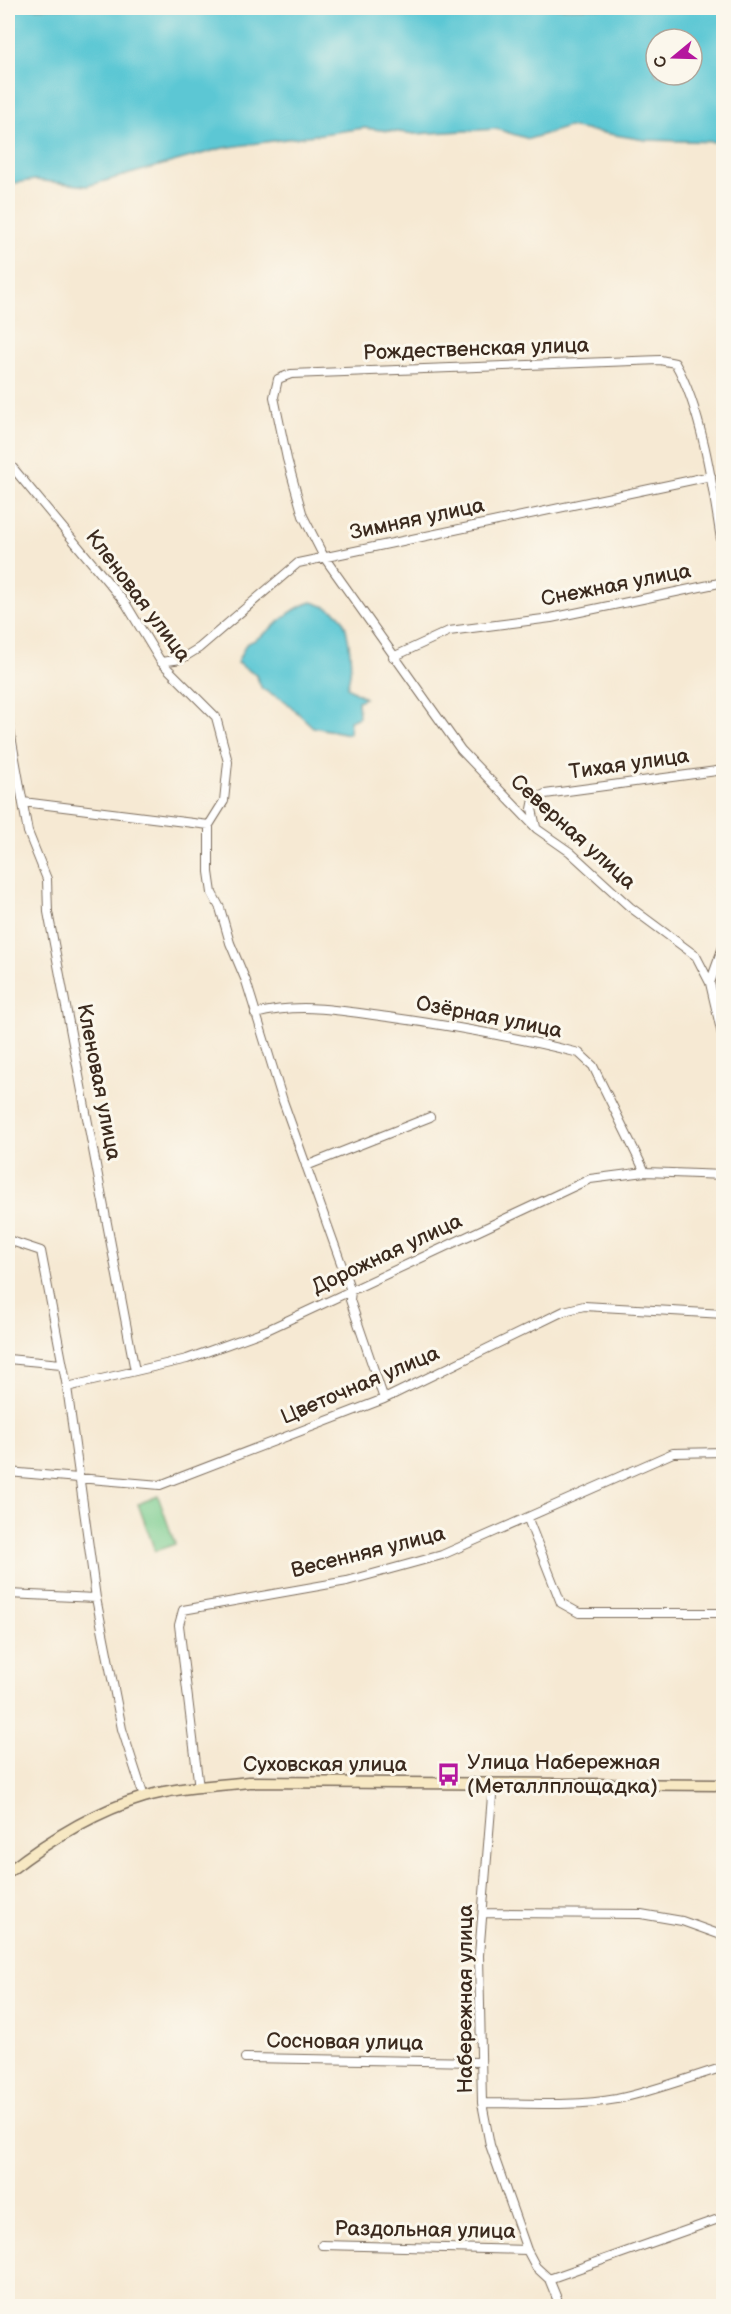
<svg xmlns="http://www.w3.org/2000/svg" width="731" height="2314" viewBox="0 0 731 2314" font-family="'Balsamiq Sans',sans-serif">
<rect width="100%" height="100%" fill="#fbf7ec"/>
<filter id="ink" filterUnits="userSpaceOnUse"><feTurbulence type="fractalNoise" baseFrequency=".0167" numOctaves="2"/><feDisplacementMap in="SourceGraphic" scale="12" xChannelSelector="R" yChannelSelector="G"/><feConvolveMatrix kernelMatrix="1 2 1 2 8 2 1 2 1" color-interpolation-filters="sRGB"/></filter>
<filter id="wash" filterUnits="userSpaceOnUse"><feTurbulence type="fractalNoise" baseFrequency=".008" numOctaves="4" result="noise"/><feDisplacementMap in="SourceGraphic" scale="24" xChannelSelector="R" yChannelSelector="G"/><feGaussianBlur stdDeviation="1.35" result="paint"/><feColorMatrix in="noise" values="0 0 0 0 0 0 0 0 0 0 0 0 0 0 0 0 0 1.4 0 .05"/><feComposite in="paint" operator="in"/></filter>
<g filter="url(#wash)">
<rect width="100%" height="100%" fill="#f6e9d3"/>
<!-- green -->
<path fill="#7acc8f" stroke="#5a7b56" stroke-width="1.5" d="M 158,1496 L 175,1544 L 155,1551 L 138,1504 Z"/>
<!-- water -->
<path fill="#5bc7d4" stroke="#4b7879" stroke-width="1.5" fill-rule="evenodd" d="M 8,8 L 723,8 L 723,142 L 645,140 L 568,127 L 529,139 L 496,129 L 415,134 L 364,128 L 223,148 L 87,186 L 35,180 L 8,184 ZM 656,39 L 692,39 L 692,75 L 656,75 Z
M 312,602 C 342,612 344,614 349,644 C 351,661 352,670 347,687 L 365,698 L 358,701 L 359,717 L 350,721 L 349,734 L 313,727 L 285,701 L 262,689 L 256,675 L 237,663 L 246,644 C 272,634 284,610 312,602 Z"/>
</g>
<g filter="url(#ink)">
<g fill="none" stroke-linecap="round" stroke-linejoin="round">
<defs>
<path id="street" d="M 8,462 L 126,604 L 161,662 L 216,717 L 228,762 L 224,801 L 209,825 L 23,802
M 724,559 C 715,502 704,412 675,363 L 660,360 L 291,374 L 278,379 L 274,397 L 287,459 L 303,516 L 324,557 L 461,750 L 537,829 L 570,852 L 630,907 L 696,956 L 710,983 L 724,1043
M 393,657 L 449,631 L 551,618 L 724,582
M 161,662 L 181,659 L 199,648 L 298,563 L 711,476
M 8,719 L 28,832 L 47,879 L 48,912 L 135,1371
M 209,825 L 209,872 L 212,893 L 220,908 L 230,943 L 246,981 L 283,1101 L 351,1291 L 350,1300 L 384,1399
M 536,827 L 532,809 L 534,799 L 545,794 L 724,770
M 710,983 L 724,944
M 255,1014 C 302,1002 341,1011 388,1017 C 452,1026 516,1037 579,1053 L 593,1066 L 645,1172
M 306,1166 L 430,1117
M 8,1240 L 41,1251 L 67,1387 L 96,1598 L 122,1729 L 144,1797
M 8,1359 L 61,1364
M 67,1387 L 187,1359 L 267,1330 L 590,1179 L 645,1172 L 724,1175
M 8,1472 L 160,1485 L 384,1399 L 564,1311 L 584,1306 L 724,1314
M 528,1519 L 561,1603 L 579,1613 L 724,1613
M 8,1594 L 96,1598
M 493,1784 L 479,1955 L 482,2103 L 490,2145 L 527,2250 L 536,2267 L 549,2279 L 560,2306
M 199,1788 L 179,1625 L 183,1610 L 347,1581 L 442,1555 L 673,1453 L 724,1452
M 483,1913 L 641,1914 L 682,1921 L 724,1936
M 245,2058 L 480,2062
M 482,2103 C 526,2103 573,2107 617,2099 C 654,2091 688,2078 724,2067
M 322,2245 L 527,2250
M 549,2279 L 724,2217"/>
<path id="secondary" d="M 8,1872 C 49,1840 93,1812 144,1797 C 177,1787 215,1786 249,1782 L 724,1785"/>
</defs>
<!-- street casing -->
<use href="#street" stroke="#7c6d5d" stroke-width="10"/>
<!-- secondary casing -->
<use href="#secondary" stroke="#7c6d5d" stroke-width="13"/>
<!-- street -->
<use href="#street" stroke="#fff" stroke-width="8"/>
<!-- secondary -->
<use href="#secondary" stroke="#f7e8c3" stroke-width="10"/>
</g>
</g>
<!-- icons -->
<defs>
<symbol id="bus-bare" viewBox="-9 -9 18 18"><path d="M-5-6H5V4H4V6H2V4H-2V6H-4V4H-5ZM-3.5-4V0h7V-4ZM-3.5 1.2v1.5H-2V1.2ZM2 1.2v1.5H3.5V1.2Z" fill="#b5179e" stroke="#fbf7ec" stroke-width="2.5" paint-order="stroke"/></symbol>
</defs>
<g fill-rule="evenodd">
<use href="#bus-bare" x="432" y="1758" width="33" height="33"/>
</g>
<g text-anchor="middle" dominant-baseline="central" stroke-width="6" stroke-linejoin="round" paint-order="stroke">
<!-- street labels -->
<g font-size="21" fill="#3b2a1e" stroke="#fbf7ec">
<text transform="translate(476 349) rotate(-2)">Рождественская улица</text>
<text transform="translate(417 519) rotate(-12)">Зимняя улица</text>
<text transform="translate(616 585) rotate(-11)">Снежная улица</text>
<text transform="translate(138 596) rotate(53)">Кленовая улица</text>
<text transform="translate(629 764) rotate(-8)">Тихая улица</text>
<text transform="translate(573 832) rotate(42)">Северная улица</text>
<text transform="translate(489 1017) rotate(11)">Озёрная улица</text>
<text transform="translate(99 1082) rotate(79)">Кленовая улица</text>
<text transform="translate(387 1254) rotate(-25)">Дорожная улица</text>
<text transform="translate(360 1385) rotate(-23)">Цветочная улица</text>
<text transform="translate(368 1552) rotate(-14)">Весенняя улица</text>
<text x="325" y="1764">Суховская улица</text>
<text transform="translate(465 1999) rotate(-90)">Набережная улица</text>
<text transform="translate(345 2042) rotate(1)">Сосновая улица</text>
<text transform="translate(425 2230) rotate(1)">Раздольная улица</text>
</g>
<!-- poi labels -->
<g font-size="21" fill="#3b2a1e" stroke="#fbf7ec" text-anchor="start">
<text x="467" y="1762">Улица Набережная<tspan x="467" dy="24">(Металлплощадка)</tspan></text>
</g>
</g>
<!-- margin -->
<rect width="731" height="2314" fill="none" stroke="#fbf7ec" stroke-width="30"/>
<!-- north arrow -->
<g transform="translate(674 57) rotate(251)"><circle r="28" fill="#fbf7ec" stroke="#aea59a" stroke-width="1.5"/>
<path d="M0-4.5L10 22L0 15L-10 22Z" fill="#b5179e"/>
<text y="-9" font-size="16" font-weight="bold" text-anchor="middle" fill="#3b2a1e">С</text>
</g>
</svg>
